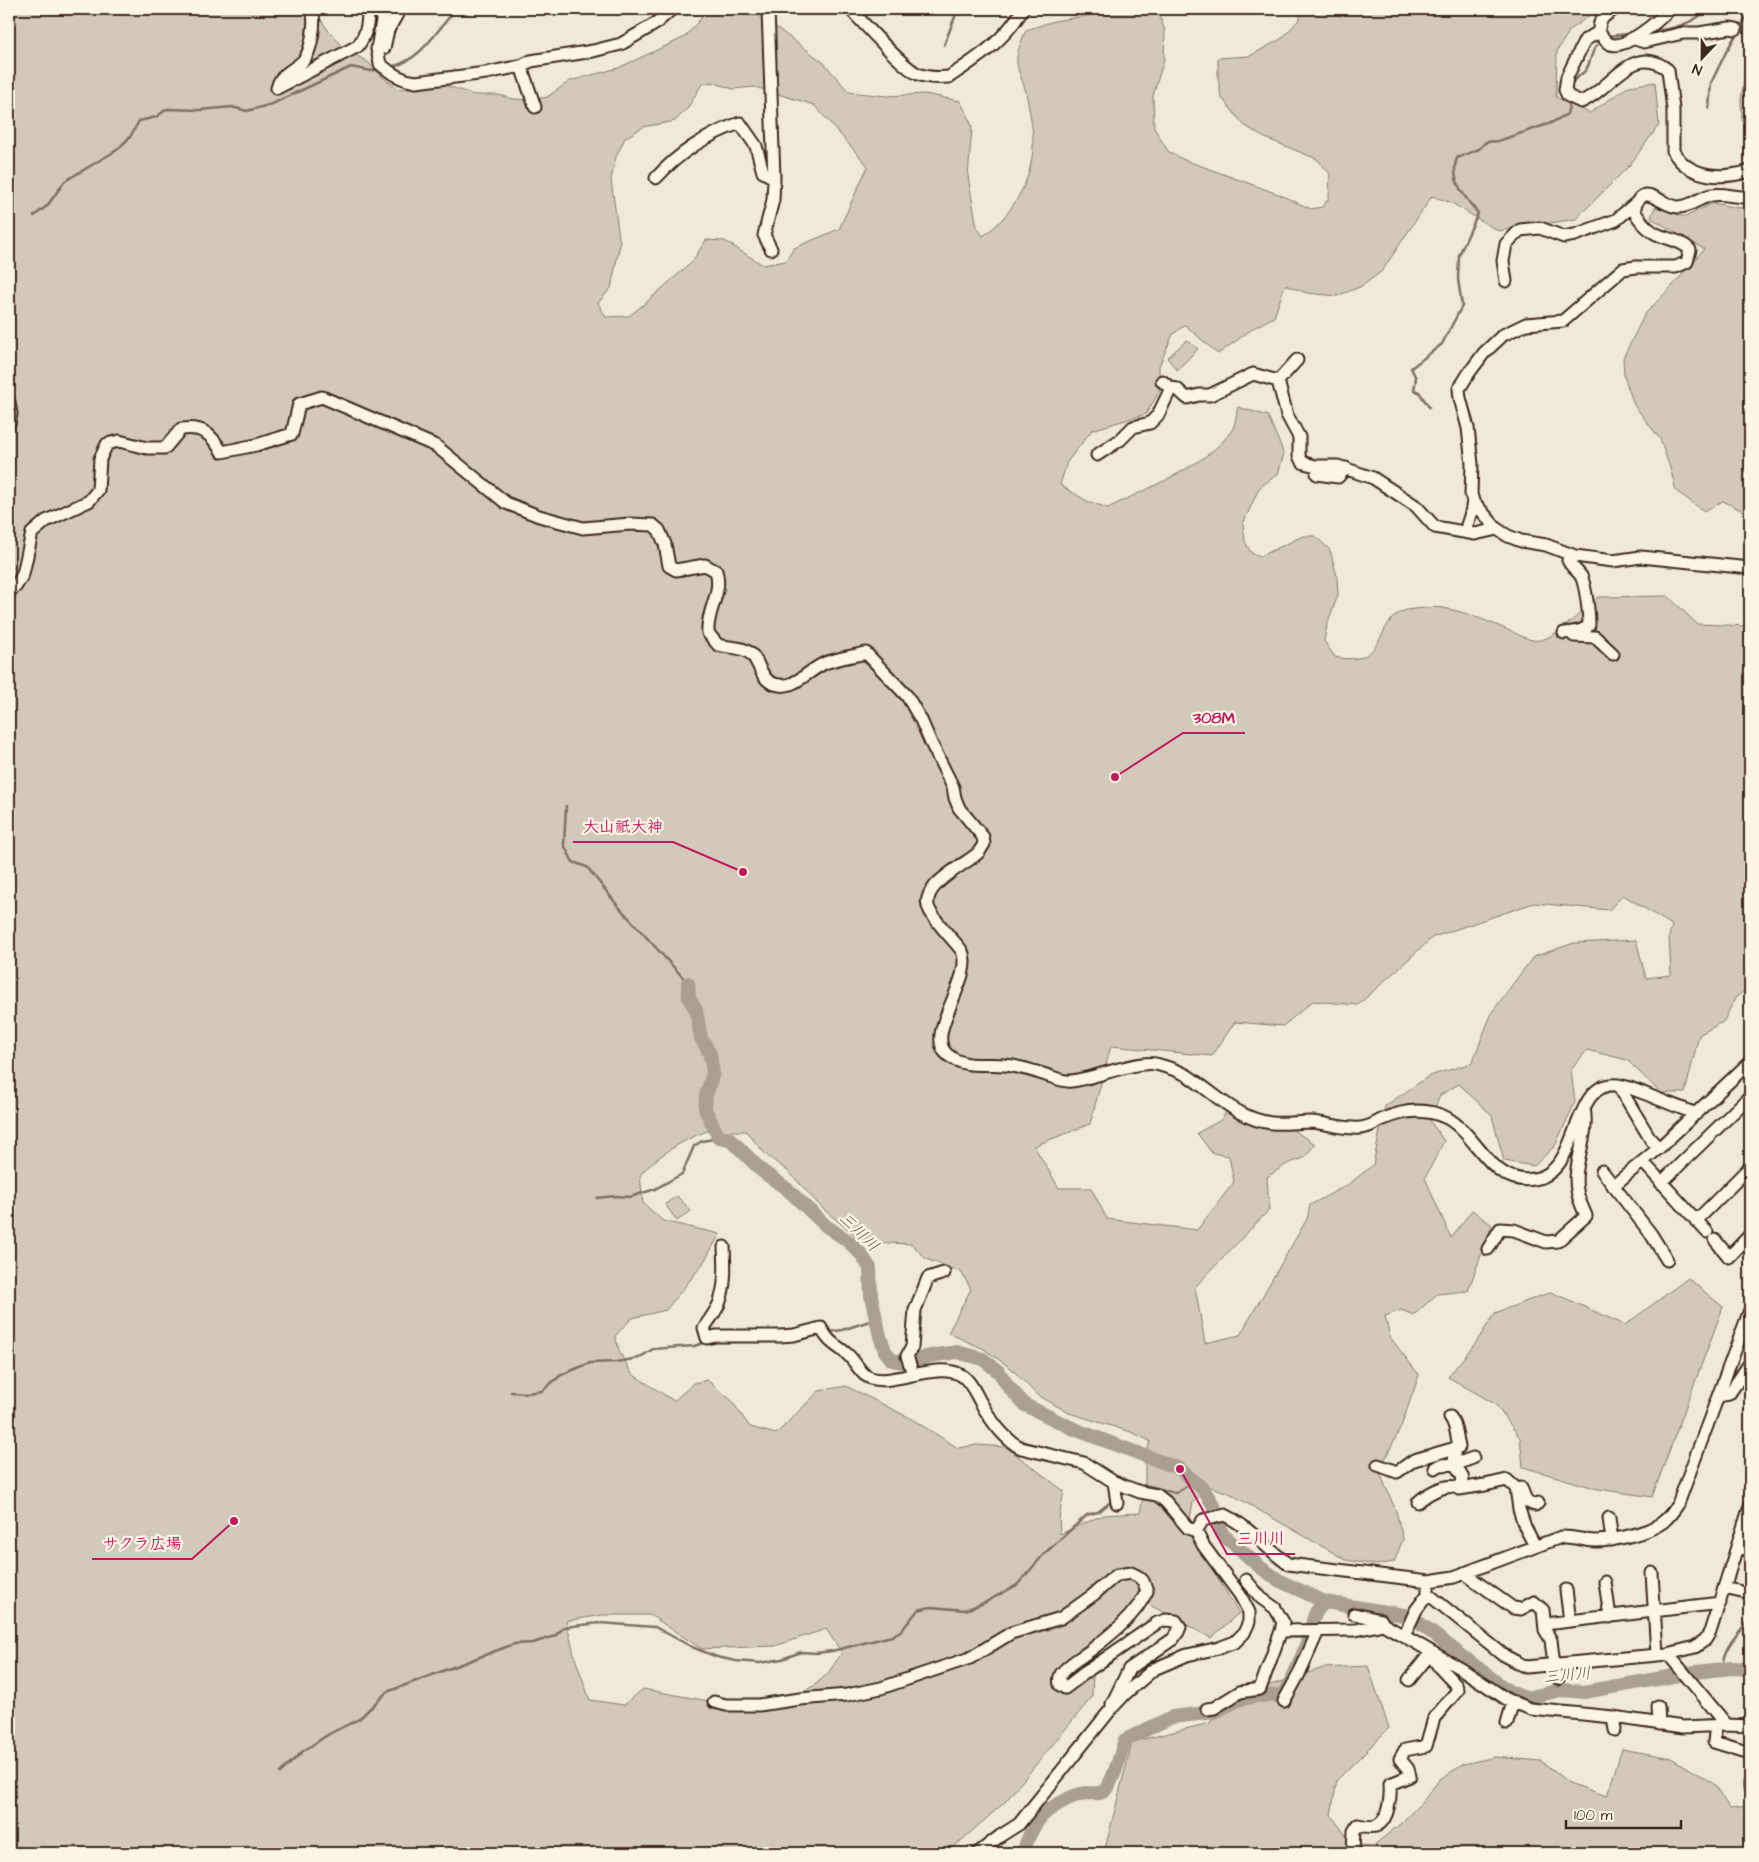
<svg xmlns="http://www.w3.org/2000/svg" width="1759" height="1862" viewBox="0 0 1759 1862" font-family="'Architects Daughter','Klee One',sans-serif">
<rect width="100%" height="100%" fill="#f0e9d9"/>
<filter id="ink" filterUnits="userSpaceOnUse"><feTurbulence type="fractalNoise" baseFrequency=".02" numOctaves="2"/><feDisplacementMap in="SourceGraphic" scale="10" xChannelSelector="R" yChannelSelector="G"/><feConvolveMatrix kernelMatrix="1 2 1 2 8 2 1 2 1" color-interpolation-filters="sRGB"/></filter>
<g filter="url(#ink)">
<!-- green -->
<path fill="#d2c9ba" stroke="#867a6c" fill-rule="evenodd" d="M 9,9 L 316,9 L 315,11 L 328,30 L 343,47 L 369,63 L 379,74 L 398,89 L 444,85 L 475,95 L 499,95 L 514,99 L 531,100 L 547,97 L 570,81 L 618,68 L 685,37 L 709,9 L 757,9 L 777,28 L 823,62 L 849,92 L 887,96 L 925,94 L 960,101 L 968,116 L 972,127 L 968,177 L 977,227 L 983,236 C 1012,216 1034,178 1033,142 C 1033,126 1029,108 1026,93 C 1024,83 1018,73 1017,63 C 1016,52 1022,40 1026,30 L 1054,21 L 1129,9 L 1149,9 L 1159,14 L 1165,31 L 1164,59 L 1153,96 L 1154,128 L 1168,151 L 1182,159 L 1278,194 L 1311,209 L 1322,207 L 1329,198 L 1330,174 L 1317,159 L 1263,137 L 1244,125 L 1221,97 L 1218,78 L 1218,58 L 1250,56 L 1282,38 L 1298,21 L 1304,9 L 1598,9 L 1570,30 L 1557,51 L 1556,97 L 1590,113 L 1629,86 L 1655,82 L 1659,125 L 1629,166 L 1576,219 L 1498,231 L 1452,203 L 1432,196 L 1382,271 L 1362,286 L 1337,296 L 1307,293 L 1285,285 L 1274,317 L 1255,327 L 1218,354 L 1185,325 L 1173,334 L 1159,366 L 1159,392 L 1146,414 L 1092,430 L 1067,462 L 1060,485 L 1087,501 L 1108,508 C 1145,489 1209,465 1232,430 C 1236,424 1236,414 1238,407 L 1268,416 L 1284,454 L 1278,474 L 1259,488 L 1243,524 L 1245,541 L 1251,553 L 1261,556 L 1303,536 L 1315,536 L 1330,550 L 1337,576 L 1338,595 L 1327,625 L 1324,641 L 1335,657 C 1393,670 1371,611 1414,609 C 1424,608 1438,606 1448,609 C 1469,613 1489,622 1508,630 C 1516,633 1525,639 1533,640 C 1536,641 1541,640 1544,639 C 1559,634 1585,609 1598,597 L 1668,596 L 1697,624 L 1750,626 L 1750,987 L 1735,998 L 1724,1021 L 1699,1035 L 1685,1093 L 1661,1093 L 1627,1060 L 1587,1050 L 1571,1070 L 1575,1102 L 1555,1146 L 1534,1166 L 1504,1161 L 1492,1116 L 1459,1084 L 1440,1095 L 1430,1121 L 1444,1141 L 1425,1178 L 1451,1238 L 1472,1210 L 1492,1225 L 1468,1291 L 1437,1294 L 1414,1315 L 1401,1310 L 1385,1316 L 1390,1337 L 1419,1375 L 1401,1427 L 1379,1471 L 1396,1511 L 1403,1539 L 1394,1562 L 1376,1565 L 1346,1560 L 1229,1493 L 1211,1487 L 1193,1502 L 1188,1529 L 1239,1613 L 1211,1638 L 1135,1597 L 1120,1633 L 1094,1647 L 1092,1697 L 1005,1802 L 947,1853 L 9,1853 ZM 712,82 L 733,89 L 755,87 L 814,105 L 868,166 L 839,229 L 794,248 L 786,261 L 763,265 L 725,241 L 706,240 L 691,263 L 643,305 L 629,316 L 606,317 L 598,303 L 611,288 L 620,244 L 611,180 L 616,157 L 625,138 L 643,127 L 675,121 L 687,109 L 702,84 ZM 1623,895 L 1672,925 L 1669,936 L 1671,975 L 1646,978 L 1636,940 L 1574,943 L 1533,957 L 1492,1012 L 1472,1063 L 1429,1076 L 1385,1106 L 1373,1165 L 1349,1184 L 1310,1205 L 1307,1219 L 1240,1335 L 1205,1343 L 1195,1287 L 1269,1210 L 1267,1177 L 1287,1164 L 1304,1158 L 1315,1144 L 1290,1128 L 1255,1124 L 1226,1112 L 1221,1120 L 1197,1133 L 1212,1153 L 1229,1156 L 1234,1182 L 1197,1230 L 1107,1219 L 1091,1188 L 1059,1188 L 1034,1146 L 1090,1124 L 1111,1046 L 1212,1056 L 1235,1022 L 1283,1026 L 1313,1001 L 1358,1005 L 1433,937 L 1534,903 L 1609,910 ZM 707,1131 L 746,1131 L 765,1154 L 789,1172 L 822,1208 L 863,1242 L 912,1244 L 926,1259 L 961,1272 L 971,1289 L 948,1333 L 984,1349 L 1012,1369 L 1036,1394 L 1069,1413 L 1131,1432 L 1150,1441 L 1145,1460 L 1145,1485 L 1140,1513 L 1103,1515 L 1060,1534 L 1059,1518 L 1064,1491 L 1006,1447 L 976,1445 L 958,1448 L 910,1418 L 846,1386 L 819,1391 L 776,1434 L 750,1427 L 731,1400 L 707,1380 L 694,1383 L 674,1401 L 632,1374 L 620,1353 L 615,1336 L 632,1318 L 666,1310 L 702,1265 L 720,1234 L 663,1221 L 643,1203 L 640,1175 C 658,1155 681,1141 707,1131 ZM 603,1615 L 650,1615 L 702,1649 L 775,1646 L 826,1629 L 842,1653 L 828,1673 L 815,1685 L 792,1698 L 742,1707 L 643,1689 L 624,1705 L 590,1700 L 575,1658 L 566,1621 Z
M 1750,58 L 1750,130 L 1742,120 L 1741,99 L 1747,60 Z
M 1713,203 L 1739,208 L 1750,206 L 1750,513 L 1743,511 L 1723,501 L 1704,511 L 1676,491 L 1671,471 L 1660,439 L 1634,405 L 1624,376 L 1623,358 L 1645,314 L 1675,283 L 1704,249 L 1651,218 L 1655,207 L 1685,217 Z
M 1187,340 L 1198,349 L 1177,370 L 1167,358 Z
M 677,1196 L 691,1211 L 677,1221 L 665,1204 Z
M 1688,1278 L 1723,1307 L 1652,1497 L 1598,1489 L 1523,1467 L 1520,1438 L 1495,1404 L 1448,1377 L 1477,1341 L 1495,1313 L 1551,1292 L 1625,1325 Z
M 1368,1666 L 1389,1728 L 1337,1780 L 1331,1815 L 1352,1844 L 1373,1846 L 1399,1825 L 1423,1801 L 1440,1779 L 1464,1764 L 1495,1757 L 1541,1761 L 1569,1783 L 1607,1796 L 1622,1749 L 1671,1758 L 1714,1784 L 1730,1809 L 1750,1807 L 1750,1853 L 1104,1853 L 1132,1742 L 1210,1723 L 1224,1700 L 1323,1668 Z"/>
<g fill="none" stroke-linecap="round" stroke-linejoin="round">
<!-- stream -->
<path stroke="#7e7163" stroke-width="2.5" d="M 1655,30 C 1671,30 1697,22 1707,9
M 1608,36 L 1629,34
M 944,45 L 958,9
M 391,67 C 422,60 437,30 456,9
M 1571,91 C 1573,73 1581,79 1587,68 C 1591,61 1591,52 1597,45
M 1709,109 L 1711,83 L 1726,52 L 1750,11
M 34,216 L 47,206 L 65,181 L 117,150 L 130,137 L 139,121 L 156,117 L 167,109 L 200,110 L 232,107 L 247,111 L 272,104 L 351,67 L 371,71 L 379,69
M 1429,407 L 1419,392 L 1414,390 L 1416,378 L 1411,368 L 1442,344 L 1462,306 L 1458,279 L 1459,255 L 1478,213 C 1465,198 1449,179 1457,158 L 1479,149 L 1486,142 L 1498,141 L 1551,123 L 1567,114 L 1570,102
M 566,806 L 564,845 L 573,862 L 587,867 L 618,906 L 688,983
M 597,1198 L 615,1196 L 630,1197 L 655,1189 L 682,1174 L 694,1146 L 702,1141 L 719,1138
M 830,1332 L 842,1330 L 876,1319
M 511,1392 L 527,1393 L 542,1391 L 561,1375 L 590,1363 L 616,1362 L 639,1358 L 653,1349 L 694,1346 L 707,1342
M 1140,1487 L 1145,1485 L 1176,1493 L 1195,1481
M 1723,1670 C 1720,1650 1738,1634 1750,1619
M 280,1773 L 302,1752 L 329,1734 L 359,1719 L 387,1692 L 514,1644 L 533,1643 L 555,1636 L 564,1627 L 600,1623 L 655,1627 L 692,1647 L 717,1657 L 736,1661 L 760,1663 L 782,1659 L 801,1652 L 816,1653 L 832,1651 L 892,1636 L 902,1630 L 918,1610 L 931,1607 L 965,1610 L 984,1603 L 1017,1585 L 1045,1553 L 1087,1515 L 1098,1512 L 1112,1501"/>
<!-- river -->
<path stroke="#aaa091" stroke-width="14" d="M 688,983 L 689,998 L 696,1010 L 701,1038 L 710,1054 L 713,1073 L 706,1095 L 705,1109 L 719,1138 L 730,1139 L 762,1171 L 787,1189 L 826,1226 L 848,1241 L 861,1254 L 870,1268 L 871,1296 L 880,1336 L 885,1351 L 892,1360 L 906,1363 L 930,1356 L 957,1352 L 983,1359 L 999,1372 L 1008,1386 L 1025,1405 L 1074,1429 L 1180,1469 L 1203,1489 L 1214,1506 L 1222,1534 L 1260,1567 L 1280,1581 L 1325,1602 L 1410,1616 L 1508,1691 L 1525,1698 L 1562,1690 L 1584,1692 L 1696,1672 L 1732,1668 L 1750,1669
M 1023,1853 C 1031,1827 1039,1813 1064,1801 C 1071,1797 1079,1794 1086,1793 C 1093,1793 1100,1795 1105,1790 C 1115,1779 1120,1754 1125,1740 L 1172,1717 L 1215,1712 L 1238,1700 L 1256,1696 L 1282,1695 C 1292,1684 1304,1652 1309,1637 C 1314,1621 1311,1614 1325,1602"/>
<defs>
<path id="minor" d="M 384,9 L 377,49 L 380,64 C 392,74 401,80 416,82 L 486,73 L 521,66 L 531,61 L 593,51 L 621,44 L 655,24 L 672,9
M 768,9 L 774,178 L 773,200 L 764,235 L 771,249
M 850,9 C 864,23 902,67 918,74 C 928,78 938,78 949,77 C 980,56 1004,41 1023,9
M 1599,32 L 1585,40 L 1567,77 L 1565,90 L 1568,96 L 1581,102 C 1611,90 1633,41 1668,70 L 1673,109 L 1673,151 C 1689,179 1723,179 1750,171
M 1599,32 C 1602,36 1605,42 1610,44 C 1626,50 1659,20 1670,9
M 1599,32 C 1598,19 1605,15 1615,9
M 1632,38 L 1644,42 L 1683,33 L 1699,33 L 1730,28 L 1736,29
M 384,48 L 388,30 L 400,9
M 521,66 L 535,107
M 278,85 C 281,74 295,69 303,61 C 312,51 316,21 312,9
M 277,88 L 358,46 C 367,33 368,24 368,9
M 656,178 C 678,154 708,134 740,123 L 756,146 L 763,172 L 774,178
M 1750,197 C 1738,198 1724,193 1712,195 C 1700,197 1691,207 1679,207 C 1662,208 1642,177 1634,211 C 1639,219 1645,227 1653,232 C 1665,240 1681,239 1690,250 L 1687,262 L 1676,267 L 1636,267 L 1623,269 L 1563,321 L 1526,324 L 1503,335 L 1484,353 L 1469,373 L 1459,389 L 1460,398 L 1468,428 L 1472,464 L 1471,494 L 1473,501 L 1497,529 L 1508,536 L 1521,541 L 1546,545 L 1575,556 L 1613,561 L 1641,557 L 1750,568
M 1506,281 L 1503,261 L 1506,244 L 1520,230 L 1540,228 L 1564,237 L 1575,235 L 1616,220 L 1636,203
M 1162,381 L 1171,388 L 1177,389 L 1187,398 L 1199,395 L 1210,395 L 1253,374 L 1278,381
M 1278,381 L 1287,415 L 1299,437 L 1299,456 L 1301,460 L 1304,463 L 1316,466 L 1338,466 L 1373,478 L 1416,506 L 1435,527 L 1475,534 L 1497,529
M 1278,381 L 1297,360
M 9,402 L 11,414 L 9,424
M 1097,455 L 1120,440 L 1133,427 L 1150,423 L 1158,415 L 1171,388
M 1317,474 L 1338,477 L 1346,468
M 1467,525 L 1471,513 L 1473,501
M 9,592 L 16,586 L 23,574 L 32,533 L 46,521 L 89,501 L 98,490 L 100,459 L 107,444 L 119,441 L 147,448 L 165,448 L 181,429 C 203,426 211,434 222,452 L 256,445 L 292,434 L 299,404 L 322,397 L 436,446 L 506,503 L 539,516 L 583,528 L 630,524 L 653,525 L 659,530 L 665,544 L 669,566 L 676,570 L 705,565 L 716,571 C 723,593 706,611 708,633 L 718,645 C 728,648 743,646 751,654 C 759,661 760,676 770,682 C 792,694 806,671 825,663 C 838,658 852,656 866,653 L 907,696 L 921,720 L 931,743 L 953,787 L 955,798 L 959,808 L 983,837 L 984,844 C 982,847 980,851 978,853 C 964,866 916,887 930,911 C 938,925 952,938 962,951 C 975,979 922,1035 948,1055 C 965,1069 985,1063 1005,1065 C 1020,1066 1037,1072 1052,1077 C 1058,1079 1065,1082 1071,1081 C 1093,1079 1136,1060 1156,1064 C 1167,1067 1178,1070 1188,1076 C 1214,1093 1239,1120 1272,1123 C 1285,1124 1298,1122 1311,1122 C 1325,1123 1340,1128 1354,1128 C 1365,1129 1372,1125 1381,1120 C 1403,1110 1425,1107 1447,1118 C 1479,1136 1491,1186 1534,1179 C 1583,1172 1569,1079 1618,1085 C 1627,1086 1637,1091 1646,1094 C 1662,1101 1679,1107 1696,1114
M 1564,633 C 1573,632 1583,632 1589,625 C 1589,614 1586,586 1581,576 C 1577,570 1571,567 1568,560 L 1571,555
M 1572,634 L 1574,636 L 1595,637 L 1613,654
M 1618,1085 L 1651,1140 L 1659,1148
M 1643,1162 L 1707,1232
M 1602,1171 L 1651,1234 L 1667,1260
M 1661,1183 L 1750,1096
M 1613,1186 L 1659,1148 L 1750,1062
M 1696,1221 L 1750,1167
M 1715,1240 L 1729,1257 L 1750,1235
M 724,1247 C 725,1266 726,1286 719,1304 C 715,1313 709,1320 704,1328 L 707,1338 L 716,1336 L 780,1336 L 794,1335 L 821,1328 C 829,1343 835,1344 847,1354 C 854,1360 858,1369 865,1375 C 886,1391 933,1360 961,1375 C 971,1381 975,1393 981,1403 C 990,1419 1004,1439 1021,1448 L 1084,1463 L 1114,1482 L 1140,1492 L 1157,1495 L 1166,1502 L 1188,1528 L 1196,1531 L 1203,1545 L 1240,1595 L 1249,1612 L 1249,1622 L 1244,1633 L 1235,1642 L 1219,1648 L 1187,1655 L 1154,1669 L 1126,1693 L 1112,1708 L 1019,1824 L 1000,1836 L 978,1853
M 1488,1249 L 1500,1229 L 1514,1230 L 1546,1242 L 1558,1241 L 1586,1216 C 1583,1208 1578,1199 1577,1190 C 1572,1163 1590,1136 1584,1108
M 913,1374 L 907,1356 L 912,1347 L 915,1310 L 928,1278 L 944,1273
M 1718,1396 L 1729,1394 L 1750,1363
M 1454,1448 C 1454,1453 1454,1458 1455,1462 C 1458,1474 1468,1475 1459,1489 L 1485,1485 L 1507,1480 L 1516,1488 L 1519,1509 L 1525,1527 L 1535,1546
M 1378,1465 L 1397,1472 L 1414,1460 L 1459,1447 C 1457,1437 1456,1424 1450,1417
M 1435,1468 L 1440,1465 L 1456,1464 L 1473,1458
M 1114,1482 L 1117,1503
M 1521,1488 C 1525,1496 1524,1502 1535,1505 L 1538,1503
M 1418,1502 C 1427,1494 1448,1481 1459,1489
M 1609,1518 L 1612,1540
M 1196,1531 L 1203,1520 L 1225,1515 C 1249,1527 1266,1548 1288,1564 L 1429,1581 L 1454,1577 L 1561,1537 C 1574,1536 1583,1541 1595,1541 C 1614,1541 1648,1533 1663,1522 C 1669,1517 1674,1510 1678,1504 L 1750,1310
M 1738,1547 L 1750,1551
M 1464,1573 L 1513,1608 L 1521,1609 L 1534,1602 L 1543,1610 L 1545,1630 L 1551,1640 L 1554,1665
M 1652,1573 L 1657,1654
M 1605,1582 L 1610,1617
M 1724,1588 L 1750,1594
M 1566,1590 L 1570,1621
M 1428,1594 L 1505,1656 L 1526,1667 L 1668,1654 L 1695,1647 L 1705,1640 L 1710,1632 L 1750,1506
M 1354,1614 L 1381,1620 L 1383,1624
M 1545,1624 L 1720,1603
M 1281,1631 L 1356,1630 L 1383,1624 L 1463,1670 L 1508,1700 L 1531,1709 L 1613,1717 L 1683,1727 L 1727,1725 L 1750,1726
M 1404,1636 L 1416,1610 L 1428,1594 L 1428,1588
M 1668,1654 L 1727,1725
M 1552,1665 L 1558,1679
M 1409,1680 L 1430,1654
M 1284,1701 L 1299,1674 L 1318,1631
M 714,1702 L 726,1705 L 759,1705 L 800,1699 L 847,1695 L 881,1688 L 970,1658 L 1011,1633 L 1061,1618 L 1093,1595 L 1109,1581 L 1117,1575 L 1131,1573 L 1139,1577 L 1143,1581 L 1147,1591 C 1135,1616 1113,1633 1091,1650 C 1082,1657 1068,1664 1061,1674 C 1059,1678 1059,1681 1060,1685 L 1065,1688 L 1090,1669 L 1157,1623 L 1166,1620 L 1176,1621 L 1180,1627 L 1178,1632 L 1173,1639 L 1129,1669 L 1112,1704
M 1658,1706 L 1659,1724
M 1207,1709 L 1214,1708 L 1240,1692 L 1260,1689 L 1281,1631 L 1283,1622 L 1275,1608 L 1261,1598 L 1246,1580
M 1613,1717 L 1615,1730
M 1507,1723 L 1513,1702
M 1716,1725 L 1714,1742 L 1750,1753
M 1750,1783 L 1750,1787
M 1353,1851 L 1354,1831 L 1358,1825 C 1363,1826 1373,1828 1378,1825 C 1389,1819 1391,1795 1390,1784 L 1410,1776 L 1408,1769 L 1400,1759 L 1405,1750 L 1426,1746 L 1434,1718 L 1458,1690 L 1456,1685 L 1439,1667 L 1428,1651"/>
</defs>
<!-- minor casing -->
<use href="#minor" stroke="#3b2a1e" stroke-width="15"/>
<!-- minor -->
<use href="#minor" stroke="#fcf5e5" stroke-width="11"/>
</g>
</g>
<g text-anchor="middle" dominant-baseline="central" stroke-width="4.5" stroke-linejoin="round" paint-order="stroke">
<!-- water labels -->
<g font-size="16" font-style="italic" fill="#625346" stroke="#fcf5e5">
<text transform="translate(859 1232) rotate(44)">三川川</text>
<text transform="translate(1567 1675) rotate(-6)">三川川</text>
</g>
</g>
<!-- callouts -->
<path fill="none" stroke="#c2185b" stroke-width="2" d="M1115 777L1183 733H1245M743 872L673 842H573M1180 1469L1227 1554H1295M234 1521L192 1559H92"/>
<g fill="#c2185b" stroke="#fcf5e5" stroke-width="2">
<circle cx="1115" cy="777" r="5"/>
<circle cx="743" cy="872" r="5"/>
<circle cx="1180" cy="1469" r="5"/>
<circle cx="234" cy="1521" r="5"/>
</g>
<g font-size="16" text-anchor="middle" font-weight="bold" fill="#c2185b" stroke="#fcf5e5" stroke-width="4.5" stroke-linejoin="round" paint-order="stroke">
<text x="1214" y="723">308M</text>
<text x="623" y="832">大山祇大神</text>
<text x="1261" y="1544">三川川</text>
<text x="142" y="1549">サクラ広場</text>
</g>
<!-- margin -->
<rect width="1759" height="1862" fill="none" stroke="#fcf5e5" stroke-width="30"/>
<rect x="15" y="15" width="1729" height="1832" fill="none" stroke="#3b2a1e" stroke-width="2" filter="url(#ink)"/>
<!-- north arrow -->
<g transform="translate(1702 58) rotate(202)" stroke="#fcf5e5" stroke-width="4" paint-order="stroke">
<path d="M0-4L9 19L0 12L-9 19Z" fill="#3b2a1e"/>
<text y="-8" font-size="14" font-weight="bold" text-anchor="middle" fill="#3b2a1e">N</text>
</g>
<!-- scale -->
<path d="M1566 1820v8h115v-8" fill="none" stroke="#3b2a1e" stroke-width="2.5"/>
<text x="1574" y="1820" font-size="15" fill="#3b2a1e" stroke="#fcf5e5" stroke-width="4" paint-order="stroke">100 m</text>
</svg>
